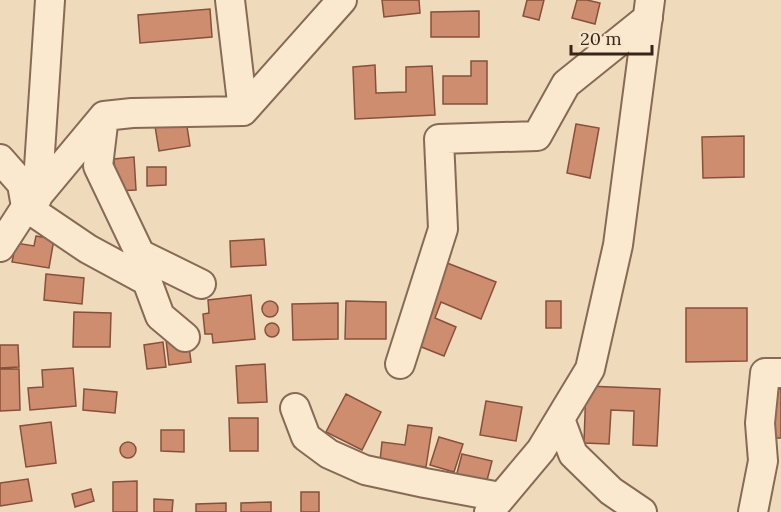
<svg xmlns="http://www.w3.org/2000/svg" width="781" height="512" viewBox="0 0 781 512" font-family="Lora,serif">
<rect width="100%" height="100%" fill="#efdabc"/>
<!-- building -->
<path fill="#cf8d70" stroke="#86503a" stroke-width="1.5" d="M 382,0 L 419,0 L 420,13 L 384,17 Z
M 527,0 L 544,0 L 539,20 L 523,16 Z
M 577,0 L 587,0 L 600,3 L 595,24 L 572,18 Z
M 210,9 L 212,37 L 140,43 L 138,15 Z
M 479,11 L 479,37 L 431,37 L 431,12 Z
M 471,61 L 487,61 L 487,104 L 443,104 L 443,76 L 471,76 Z
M 375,65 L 376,93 L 406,92 L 406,67 L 432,66 L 435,115 L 355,119 L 353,67 Z
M 186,120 L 190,146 L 159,151 L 155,126 Z
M 576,124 L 599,128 L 590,178 L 567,173 Z
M 744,136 L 744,177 L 703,178 L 702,137 Z
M 134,157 L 136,190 L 116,191 L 114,159 Z
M 147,167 L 166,167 L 166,185 L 147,186 Z
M 36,236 L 54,239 L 49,268 L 12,262 L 16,243 L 34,246 Z
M 264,239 L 266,265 L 231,267 L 230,241 Z
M 442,261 L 496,282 L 481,319 L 441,302 L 435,318 L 456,327 L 444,356 L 409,342 Z
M 46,274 L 84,278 L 82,304 L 44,300 Z
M 251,295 L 255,339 L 213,343 L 212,334 L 205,334 L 203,314 L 209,313 L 208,300 Z
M262 309a8 8 0 1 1 16 0a8 8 0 1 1-16 0Z
M 346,301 L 386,302 L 386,339 L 345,339 Z
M 546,301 L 561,301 L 561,328 L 546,328 Z
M 338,303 L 338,339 L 293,340 L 292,304 Z
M 686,308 L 747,308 L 747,361 L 686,362 Z
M 74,312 L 111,313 L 110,347 L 73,347 Z
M265 330a7 7 0 1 1 14 0a7 7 0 1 1-14 0Z
M 188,338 L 191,362 L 169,365 L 166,340 Z
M 163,342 L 166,367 L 147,369 L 144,345 Z
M 0,345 L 18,345 L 19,367 L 0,368 Z
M 265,364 L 267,402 L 238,403 L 236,366 Z
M 73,368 L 76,406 L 30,410 L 28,388 L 43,387 L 42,370 Z
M 0,369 L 19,369 L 20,410 L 0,411 Z
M 586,386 L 660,389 L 657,446 L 633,445 L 634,411 L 611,410 L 609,444 L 584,443 Z
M 84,389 L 117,392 L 115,413 L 83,410 Z
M 770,389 L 781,389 L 781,438 L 770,438 Z
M 346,394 L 381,412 L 362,450 L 326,432 Z
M 486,401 L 522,407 L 516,441 L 480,435 Z
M 229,418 L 258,418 L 258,451 L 230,451 Z
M 51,422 L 56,463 L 26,467 L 20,426 Z
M 408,425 L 432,428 L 426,467 L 380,461 L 382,442 L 405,445 Z
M 161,430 L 184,430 L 184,452 L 161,451 Z
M 439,437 L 463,444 L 454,472 L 430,465 Z
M120 450a8 8 0 1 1 16 0a8 8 0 1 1-16 0Z
M 462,454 L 492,461 L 486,484 L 456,477 Z
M 28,479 L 32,501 L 0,506 L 0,483 Z
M 137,481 L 137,512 L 113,512 L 113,482 Z
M 91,489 L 94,501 L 75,507 L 72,494 Z
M 301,492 L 319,492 L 319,512 L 301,512 Z
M 154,499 L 173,500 L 172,512 L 154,512 Z
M 271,502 L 271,512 L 241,512 L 241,503 Z
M 226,503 L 226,512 L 196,512 L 196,504 Z"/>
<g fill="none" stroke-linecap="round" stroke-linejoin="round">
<defs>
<path id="street" d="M 230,0 L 243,111
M 0,159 L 22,184 L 26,207
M 37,198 L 50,0
M 34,200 L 104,116
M 0,247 L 26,207 L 88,249 L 147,281 L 160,316 L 185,337
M 201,284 L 140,254 L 98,166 L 104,116 L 132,113 L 243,111 L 342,0
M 400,364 L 443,229 L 439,139 L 537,136 L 566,84 L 648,18
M 295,408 L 306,437 L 329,454 L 365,470 L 425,483 L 500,497
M 560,419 L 573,454 L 611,491 L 642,512
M 489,512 L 541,450 L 590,369 L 618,245 L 650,0
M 753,512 L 763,461 L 760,423 L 765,373 L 781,373"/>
</defs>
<!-- street casing -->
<use href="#street" stroke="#876a55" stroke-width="32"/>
<!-- street -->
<use href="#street" stroke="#fae8cf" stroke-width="28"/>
</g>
<!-- scale -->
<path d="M571 45v9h81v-9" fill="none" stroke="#35251a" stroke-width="3"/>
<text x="580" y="45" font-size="18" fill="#35251a" stroke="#f6e5cb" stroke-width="4.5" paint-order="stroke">20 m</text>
</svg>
